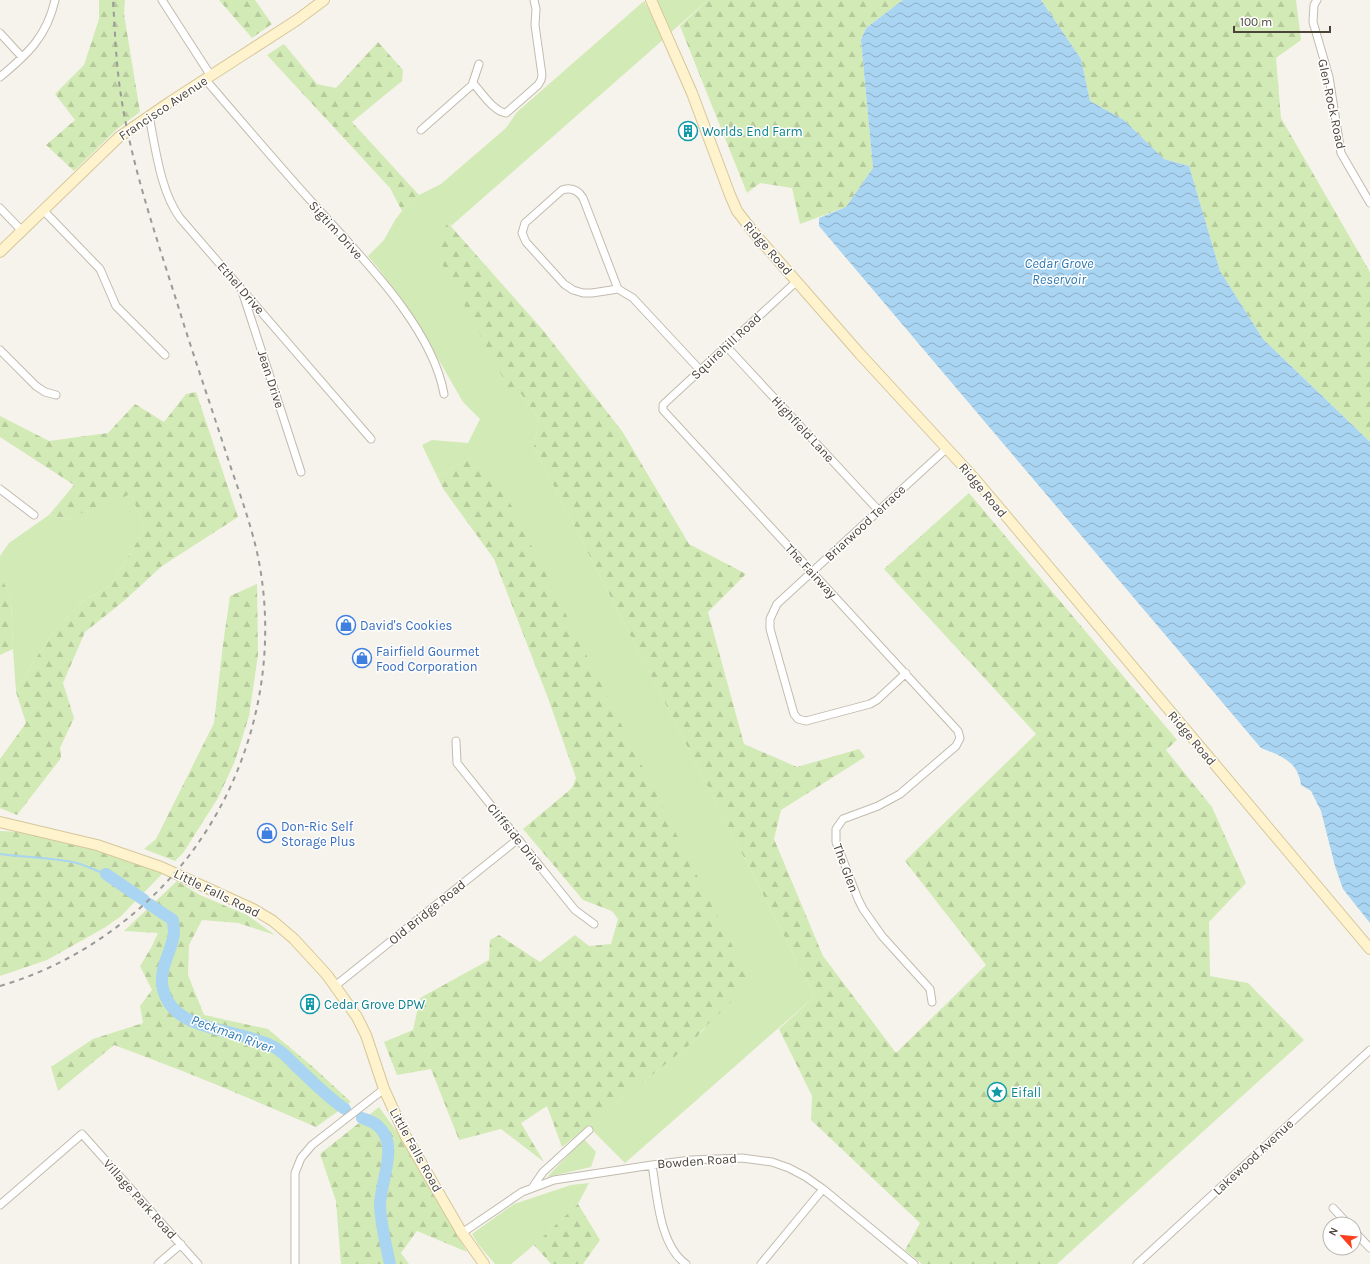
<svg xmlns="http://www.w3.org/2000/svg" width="1370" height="1264" viewBox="0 0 1370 1264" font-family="Karla,sans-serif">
<defs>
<pattern id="forest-firs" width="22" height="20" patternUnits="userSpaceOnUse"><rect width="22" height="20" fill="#d2eab5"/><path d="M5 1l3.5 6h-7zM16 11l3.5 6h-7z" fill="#b6ca9c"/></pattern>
<pattern id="water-waves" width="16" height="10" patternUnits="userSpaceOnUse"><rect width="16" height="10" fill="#a9d4f2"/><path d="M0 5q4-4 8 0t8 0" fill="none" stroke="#8caec5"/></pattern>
</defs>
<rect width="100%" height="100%" fill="#f6f3ec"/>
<!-- green -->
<path fill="#d2eab5" d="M 655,0 L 708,0 L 670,33 Z
M 644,1 L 664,39 L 451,226 L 448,223 L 519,391 L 539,419 L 534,447 L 815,996 L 625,1163 L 588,1126 L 693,1042 L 705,1028 L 471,458 L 437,476 L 422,445 L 432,440 L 468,443 L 480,419 L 463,402 L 425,336 L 379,269 L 368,256 L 384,240 L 395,220 L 402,211 L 419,195 L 441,184 L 506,128 L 517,112 Z
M 131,493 L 145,529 L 110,586 L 83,601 L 53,633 L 32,664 L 16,692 L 13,649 L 11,600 L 2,579 L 0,578 L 0,556 L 9,543 L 49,515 L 66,519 Z
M 584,1139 L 596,1152 L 591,1167 L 547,1177 Z
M 589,1183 L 578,1204 L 534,1245 L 511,1264 L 495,1264 L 478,1244 L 472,1234 L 514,1204 L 571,1185 Z"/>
<!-- forest -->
<path fill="url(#forest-firs)" d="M 99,0 L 125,0 L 124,14 L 140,112 L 117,129 L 74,171 L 46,145 L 75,120 L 55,94 L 84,65 L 99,19 Z
M 219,0 L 255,0 L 272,24 L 252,38 Z
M 708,0 L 903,0 L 866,28 L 861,40 L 873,168 L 846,207 L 800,224 L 792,188 L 760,183 L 747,193 L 680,26 Z
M 1041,0 L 1296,0 L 1301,40 L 1276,58 L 1281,118 L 1370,272 L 1370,442 L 1263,339 L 1220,271 L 1189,166 L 1164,159 L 1124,120 L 1090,101 L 1081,59 Z
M 378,42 L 403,70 L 402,81 L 352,122 L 419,195 L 402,211 L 390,188 L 267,55 L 284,44 L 317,84 L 336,88 Z
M 448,223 L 542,329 L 622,431 L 689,544 L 746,574 L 708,612 L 744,744 L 797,767 L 859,749 L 865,757 L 781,810 L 774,839 L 823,956 L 896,1053 L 986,965 L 905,861 L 1036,734 L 884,569 L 969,493 L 1177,740 L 1166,750 L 1212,807 L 1246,883 L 1209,922 L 1210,976 L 1248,983 L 1304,1040 L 1057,1264 L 922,1264 L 905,1250 L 920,1223 L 811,1120 L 812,1096 L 779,1029 L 815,996 L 534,447 L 539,419 L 519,391 L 508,387 L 432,245 Z
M 196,392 L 238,517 L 162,566 L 125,600 L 85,632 L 63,683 L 74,718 L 60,748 L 61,758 L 17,815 L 0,808 L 0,759 L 26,723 L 16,692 L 32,664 L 53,633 L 83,601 L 110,586 L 145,529 L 131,494 L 66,519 L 49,515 L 74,485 L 0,437 L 0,416 L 49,441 L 108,433 L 135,404 L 164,422 L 186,394 Z
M 471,458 L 497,477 L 751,983 L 705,1027 L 693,1042 L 562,1147 L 547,1106 L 521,1123 L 544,1162 L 501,1129 L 459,1140 L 431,1069 L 397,1075 L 384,1042 L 413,1030 L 420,998 L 489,960 L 490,940 L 499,935 L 540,962 L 575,935 L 589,946 L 611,944 L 618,919 L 612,911 L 583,900 L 523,829 L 572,788 L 576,778 L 548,698 L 494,559 L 444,490 L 437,476 Z
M 0,578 L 2,578 L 11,600 L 13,649 L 0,655 Z
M 257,584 L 258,655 L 249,716 L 235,761 L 218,798 L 183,853 L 175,861 L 144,849 L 156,839 L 214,723 L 223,644 L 230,596 Z
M 0,831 L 20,832 L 78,845 L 164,872 L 120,917 L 104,928 L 47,960 L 0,976 Z
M 177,881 L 200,895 L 247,915 L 275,935 L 238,923 L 202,920 L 189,945 L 188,975 L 204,1015 L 268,1029 L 313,1067 L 351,1102 L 316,1127 C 249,1098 183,1070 114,1045 L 58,1091 L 51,1067 L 93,1039 L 143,1023 L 140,1006 L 152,990 L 140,966 L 151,948 L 158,933 L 124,931 Z
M 379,1107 L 400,1136 L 467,1252 L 417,1231 L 401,1253 L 409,1264 L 341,1264 L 336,1201 L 320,1154 Z
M 578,1204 L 600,1240 L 583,1264 L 551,1264 L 534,1245 Z"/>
<!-- water -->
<path fill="url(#water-waves)" d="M 903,0 L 1041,0 L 1081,59 L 1090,101 L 1124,120 L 1164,159 L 1189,166 L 1220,271 L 1263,339 L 1370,442 L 1370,923 L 1343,889 L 1335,866 L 1321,811 L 1311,791 L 1301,785 C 1298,761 1281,756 1261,748 L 819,226 L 819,218 L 846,207 L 873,168 L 861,40 L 866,28 Z"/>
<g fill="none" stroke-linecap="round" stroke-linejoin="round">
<!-- stream -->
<path stroke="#a9d4f2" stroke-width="2" d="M 0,854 C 27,858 54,857 80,864 C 89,867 97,871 106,874"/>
<!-- river -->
<path stroke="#a9d4f2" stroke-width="12" d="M 106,874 L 144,900
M 149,904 L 173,920 C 173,924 174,929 174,933 C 172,952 158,968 163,989 C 171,1023 210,1027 239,1035 C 249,1037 259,1041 268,1044 C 280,1049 288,1058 297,1067 C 312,1081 327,1097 345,1109
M 362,1118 C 367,1120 374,1122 378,1126 C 400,1145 380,1181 380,1206 C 381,1225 386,1245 390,1264"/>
<defs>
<path id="street" d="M 162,0 L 211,76
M 1317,0 L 1314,5 L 1313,22 L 1329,77 L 1341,153 L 1370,203
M 0,33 L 22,57
M 0,77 C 28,54 47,36 55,0
M 205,79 C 240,120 275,161 311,201 C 357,253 432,325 444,394
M 473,83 C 481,92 494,112 506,113 L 538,85 L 541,80 L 542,75 L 535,25 L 536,9 L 534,0
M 149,116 C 156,150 160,190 180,218 L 371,439
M 421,130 L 472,85 L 479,64
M 0,208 L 22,231
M 43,210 L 100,269 L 116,306 L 165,355
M 797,281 L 666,402 L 663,405 L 663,410 L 958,731 L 960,738 L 956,746 L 900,794 L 878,806 L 843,819 L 836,829 L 836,842 L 858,899 L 863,909 L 882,936 L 930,989 L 932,1002
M 618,289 L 583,198 C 578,190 571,187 562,190 L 525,223 L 522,233 L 526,242 L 564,284 L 573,290 L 583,293 L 592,293 L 618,289 L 633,298 L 700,370
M 242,291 L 301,472
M 726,346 L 879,511
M 0,350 L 36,386 L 45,392 L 56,395
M 0,489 L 34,515
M 906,673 L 877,700 L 870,704 L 806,721 L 798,719 L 794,714 L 770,629 L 770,619 L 777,604 L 947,448
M 456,741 L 457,763 L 575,910 L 594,924
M 335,986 L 518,839
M 652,1165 C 657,1194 659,1245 686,1264
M 532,1188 L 543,1172 L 589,1130
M 0,1205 L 82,1134 L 198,1264
M 1333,1208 L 1348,1224
M 1354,1231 L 1370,1248
M 462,1233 L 522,1192 L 554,1180 L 652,1165 L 691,1160 L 742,1158 L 772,1162 L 789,1168 L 806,1177 L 823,1189 L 914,1264
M 158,1264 L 181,1244
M 295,1264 L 295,1173 L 301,1158 L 312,1145 L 384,1089
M 761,1264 L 823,1189
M 1137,1264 L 1370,1050"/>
<path id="secondary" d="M 651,0 L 692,93 L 730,195 L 737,211 L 755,234 L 860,354 L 975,479 L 1370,949
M 0,252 L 119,137 L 170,102 L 297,20 L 324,0
M 0,822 L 97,845 L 161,867 L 253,909 L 273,921 L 294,939 L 327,975 L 357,1017 L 366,1035 L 384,1089 L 405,1135 L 462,1233 L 484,1264"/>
</defs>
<!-- street casing -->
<use href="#street" stroke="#c2bbae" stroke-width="9"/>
<!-- secondary casing -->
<use href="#secondary" stroke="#d6c79b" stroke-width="12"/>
<!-- street -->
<use href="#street" stroke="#fff" stroke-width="7"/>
<!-- secondary -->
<use href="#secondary" stroke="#fff3cd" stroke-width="10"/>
<!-- rail -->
<path stroke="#9a9a9a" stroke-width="2" stroke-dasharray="5 5" stroke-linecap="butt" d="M 0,986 C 75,964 140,918 188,857 C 254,771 280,658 257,552 C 250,522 240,494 230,465 C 215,418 199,372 184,325 C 161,250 133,174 121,96 C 116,64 115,32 113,0"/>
</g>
<!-- icons -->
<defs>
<symbol id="building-ring" viewBox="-11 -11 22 22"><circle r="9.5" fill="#fff" stroke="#0f9aa8" stroke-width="1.5"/><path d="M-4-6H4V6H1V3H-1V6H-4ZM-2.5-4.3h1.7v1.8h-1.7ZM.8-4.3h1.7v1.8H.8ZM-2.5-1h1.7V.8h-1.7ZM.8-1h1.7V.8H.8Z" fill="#0f9aa8"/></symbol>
<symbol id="shop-ring" viewBox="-11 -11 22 22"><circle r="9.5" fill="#fff" stroke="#3f7fe0" stroke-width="1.5"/><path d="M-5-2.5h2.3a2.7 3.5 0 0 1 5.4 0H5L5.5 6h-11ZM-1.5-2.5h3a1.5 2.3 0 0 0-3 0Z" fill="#3f7fe0"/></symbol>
<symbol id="sight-ring" viewBox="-11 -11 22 22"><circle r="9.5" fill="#fff" stroke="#0f9aa8" stroke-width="1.5"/><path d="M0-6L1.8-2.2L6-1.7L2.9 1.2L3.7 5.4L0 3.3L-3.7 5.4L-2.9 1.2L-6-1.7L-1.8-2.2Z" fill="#0f9aa8"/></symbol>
</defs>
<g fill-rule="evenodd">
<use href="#building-ring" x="677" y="120" width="22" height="22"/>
<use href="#shop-ring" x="335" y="614" width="22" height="22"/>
<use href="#shop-ring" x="351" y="647" width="22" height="22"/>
<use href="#shop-ring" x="256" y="822" width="22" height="22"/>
<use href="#building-ring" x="299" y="993" width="22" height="22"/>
<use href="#sight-ring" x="986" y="1081" width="22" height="22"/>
</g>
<g text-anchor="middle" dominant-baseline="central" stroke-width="3" stroke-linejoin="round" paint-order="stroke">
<!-- street labels -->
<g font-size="13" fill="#4b4439" stroke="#fff">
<text transform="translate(1332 104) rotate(78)">Glen Rock Road</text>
<text transform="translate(163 108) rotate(-34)">Francisco Avenue</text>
<text transform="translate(336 230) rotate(48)">Sigtim Drive</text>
<text transform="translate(768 248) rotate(49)">Ridge Road</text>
<text transform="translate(241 288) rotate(49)">Ethel Drive</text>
<text transform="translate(726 346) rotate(-43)">Squirehill Road</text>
<text transform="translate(271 379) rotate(72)">Jean Drive</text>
<text transform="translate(803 429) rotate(47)">Highfield Lane</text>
<text transform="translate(983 490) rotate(50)">Ridge Road</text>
<text transform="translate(865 523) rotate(-43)">Briarwood Terrace</text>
<text transform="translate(811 571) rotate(47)">The Fairway</text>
<text transform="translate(1192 738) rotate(50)">Ridge Road</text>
<text transform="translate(516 837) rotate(51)">Cliffside Drive</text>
<text transform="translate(846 868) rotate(70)">The Glen</text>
<text transform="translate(217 893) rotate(26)">Little Falls Road</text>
<text transform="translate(427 912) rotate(-39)">Old Bridge Road</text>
<text transform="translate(416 1150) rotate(61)">Little Falls Road</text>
<text transform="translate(1253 1157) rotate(-43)">Lakewood Avenue</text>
<text transform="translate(697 1161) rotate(-4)">Bowden Road</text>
<text transform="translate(140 1199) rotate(48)">Village Park Road</text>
</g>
<!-- culture labels -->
<g font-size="13" fill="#0d838f" stroke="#fff" text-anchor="start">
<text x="702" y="131">Worlds End Farm</text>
<text x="324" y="1004">Cedar Grove DPW</text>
<text x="1011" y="1092">Eifall</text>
</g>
<!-- shop labels -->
<g font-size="13" fill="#366cbe" stroke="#fff" text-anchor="start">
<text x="360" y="625">David's Cookies</text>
<text x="376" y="651">Fairfield Gourmet<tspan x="376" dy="15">Food Corporation</tspan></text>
<text x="281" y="826">Don-Ric Self<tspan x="281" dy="15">Storage Plus</tspan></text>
</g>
<!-- water labels -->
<g font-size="14" font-style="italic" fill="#2e7ab2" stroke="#fff">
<text x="1059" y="263">Cedar Grove<tspan x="1059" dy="16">Reservoir</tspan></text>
<text transform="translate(232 1034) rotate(20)">Peckman River</text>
</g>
</g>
<!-- north arrow -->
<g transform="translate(1342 1236) rotate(297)"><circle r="19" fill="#ffffff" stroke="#b7b4b0"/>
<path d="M0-3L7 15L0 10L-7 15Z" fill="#fc3f1d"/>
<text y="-6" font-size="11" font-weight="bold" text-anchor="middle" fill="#4b4439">N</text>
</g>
<!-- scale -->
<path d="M1234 26v6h96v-6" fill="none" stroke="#4b4439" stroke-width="2"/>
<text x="1240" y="26" font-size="12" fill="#4b4439" stroke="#ffffff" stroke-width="3" paint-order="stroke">100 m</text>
</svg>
